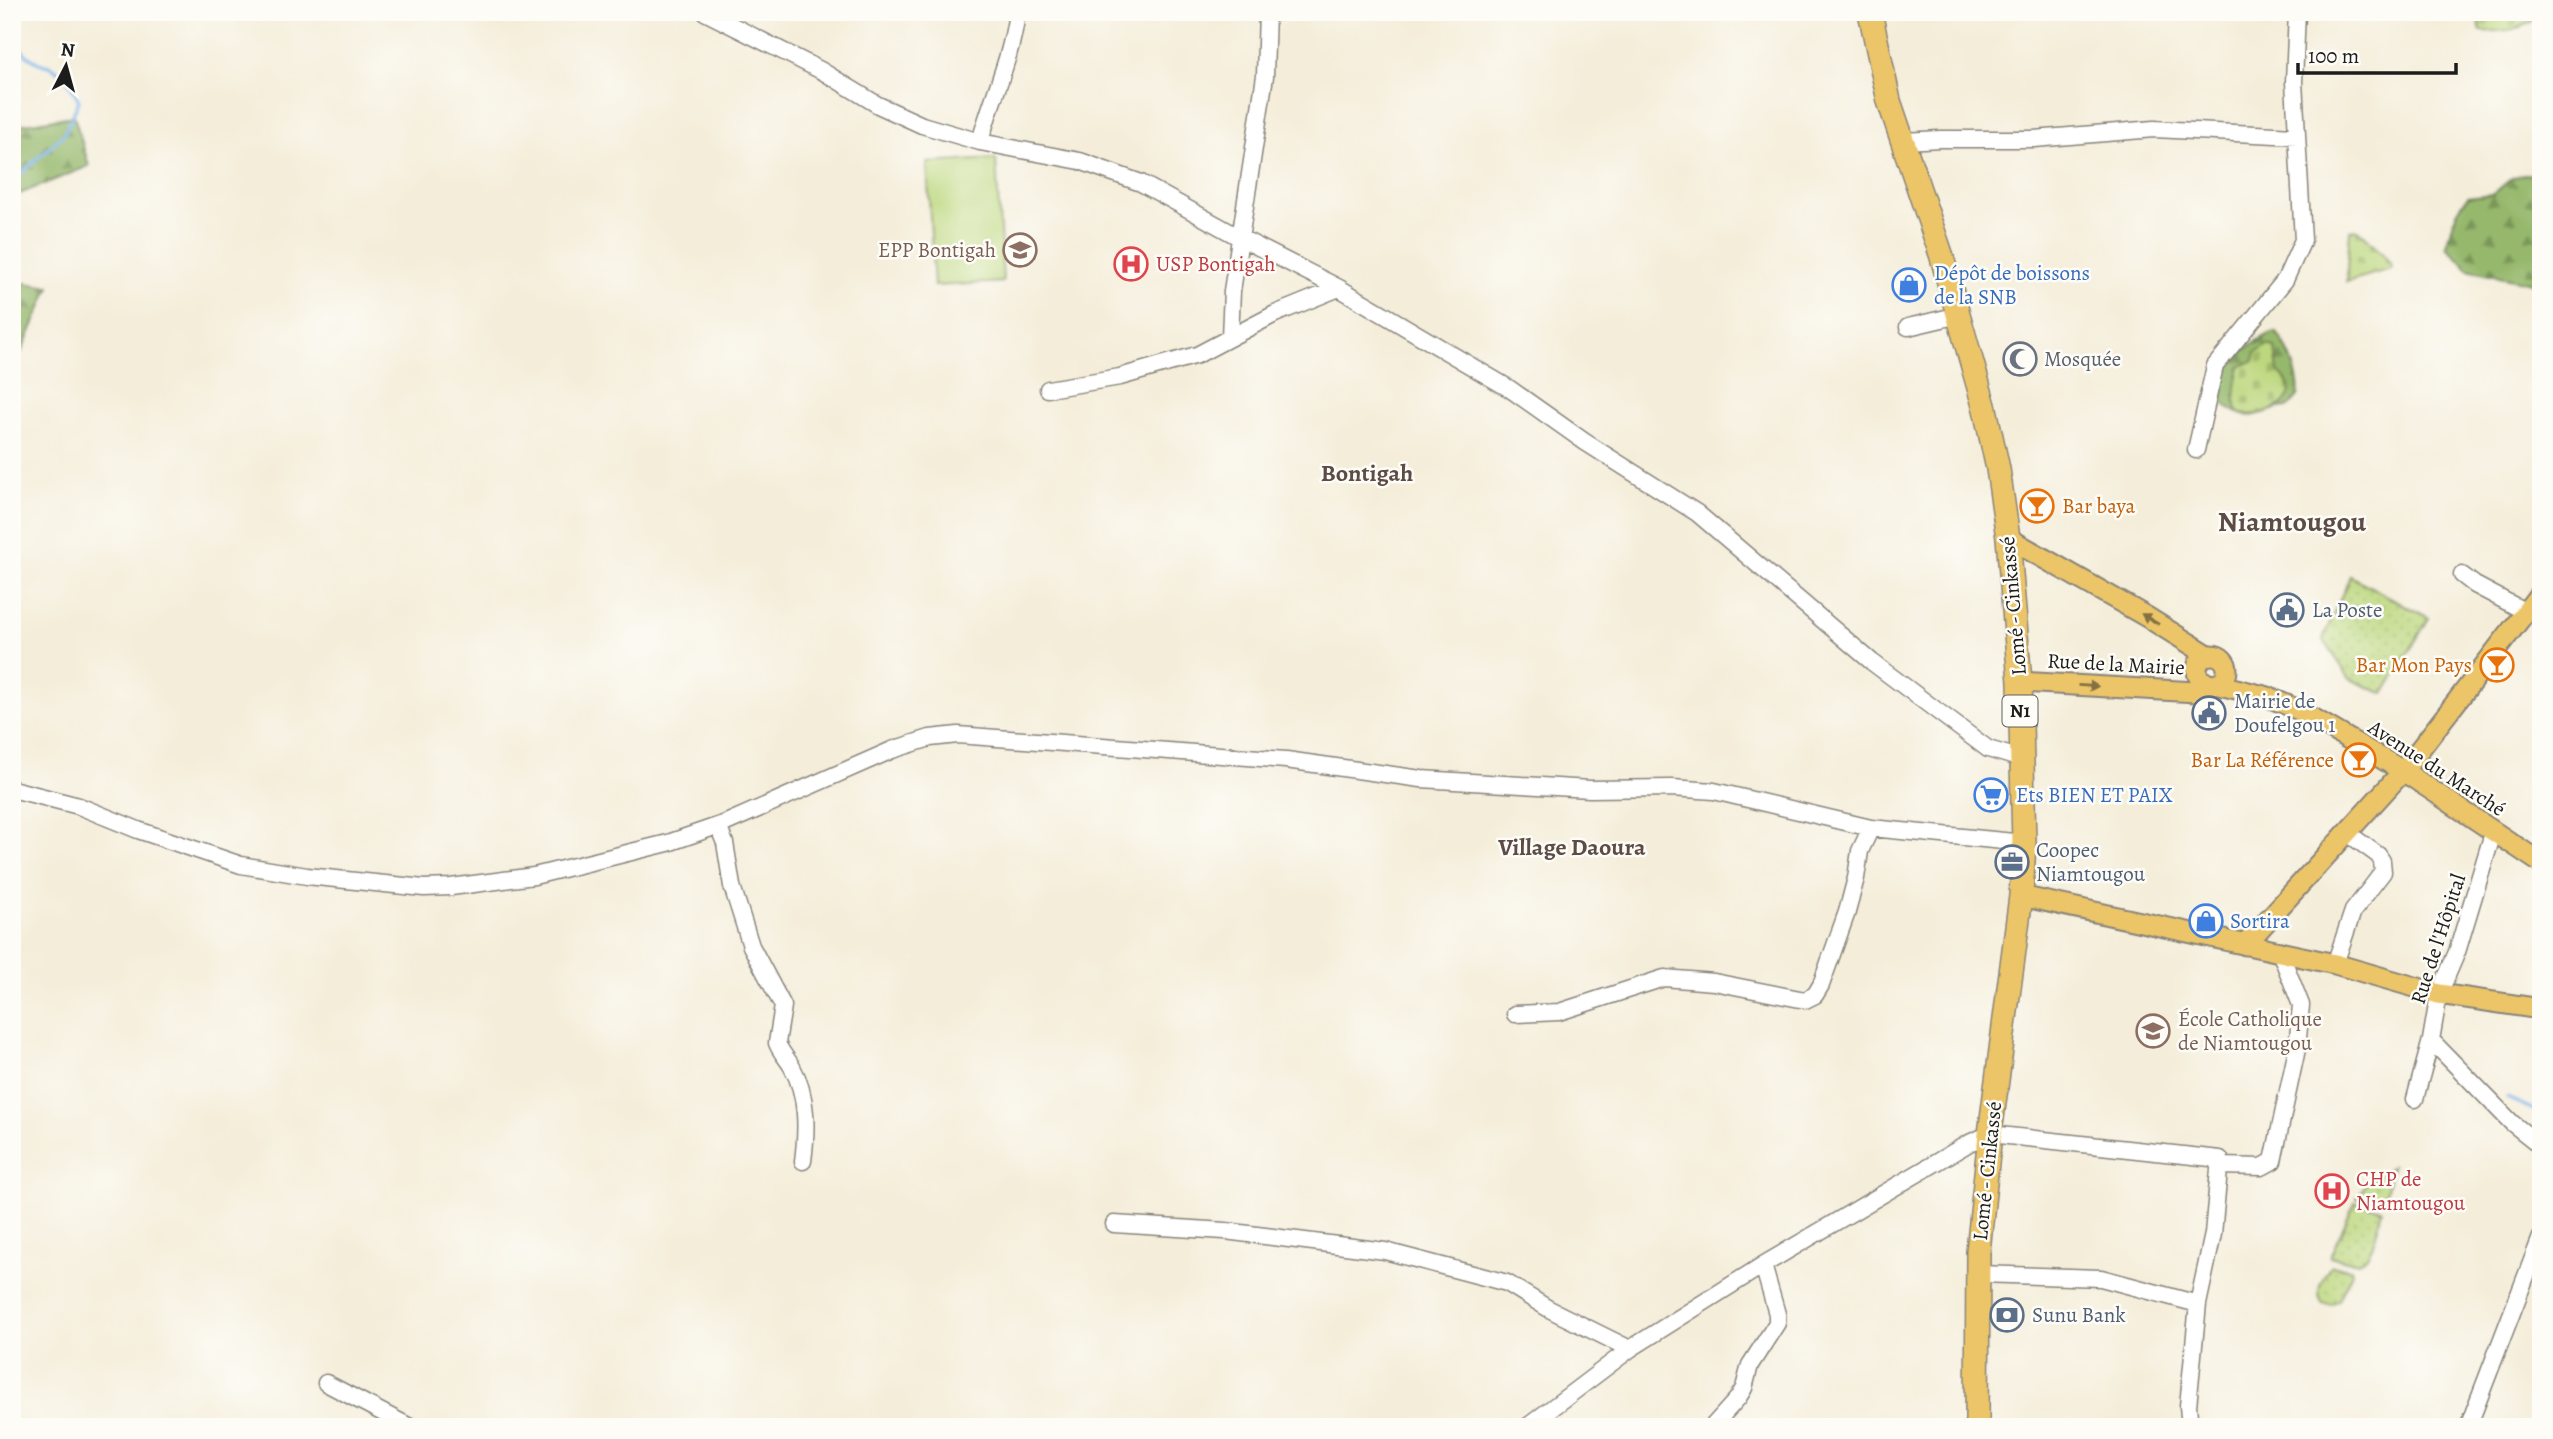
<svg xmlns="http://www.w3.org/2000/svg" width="2553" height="1439" viewBox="0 0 2553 1439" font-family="Alegreya,serif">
<defs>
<pattern id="green-dots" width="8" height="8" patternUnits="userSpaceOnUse" patternTransform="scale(1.75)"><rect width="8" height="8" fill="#bcd77d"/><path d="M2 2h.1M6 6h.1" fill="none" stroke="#a1b86b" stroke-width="1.8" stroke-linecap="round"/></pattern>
<pattern id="forest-firs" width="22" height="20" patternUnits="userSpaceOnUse" patternTransform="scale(1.75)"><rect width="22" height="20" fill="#95b86c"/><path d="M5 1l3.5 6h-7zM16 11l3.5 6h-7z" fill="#799558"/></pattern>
<pattern id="cemetery-stones" width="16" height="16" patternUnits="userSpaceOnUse" patternTransform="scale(1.75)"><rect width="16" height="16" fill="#bcd77d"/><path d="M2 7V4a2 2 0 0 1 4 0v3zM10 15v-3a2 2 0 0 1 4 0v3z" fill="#a1b86b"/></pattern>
</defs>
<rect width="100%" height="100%" fill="#fdfcf7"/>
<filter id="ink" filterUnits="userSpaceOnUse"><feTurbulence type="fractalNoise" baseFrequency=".0143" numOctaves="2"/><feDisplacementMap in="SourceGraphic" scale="14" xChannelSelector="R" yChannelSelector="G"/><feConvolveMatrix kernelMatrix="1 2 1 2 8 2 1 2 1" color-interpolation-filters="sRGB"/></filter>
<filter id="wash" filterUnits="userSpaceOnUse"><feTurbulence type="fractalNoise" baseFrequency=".00686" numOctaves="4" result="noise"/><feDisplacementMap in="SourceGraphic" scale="28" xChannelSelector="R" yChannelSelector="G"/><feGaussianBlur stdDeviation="1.57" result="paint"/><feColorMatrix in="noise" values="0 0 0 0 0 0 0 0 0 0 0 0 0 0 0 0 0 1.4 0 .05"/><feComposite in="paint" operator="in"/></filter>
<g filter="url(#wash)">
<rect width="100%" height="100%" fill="#f4edd9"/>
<!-- green -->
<path fill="url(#green-dots)" stroke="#6c7a4c" stroke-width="2" d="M 2350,576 L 2429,618 L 2384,694 L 2350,679 L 2323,639 Z
M 2392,1166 L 2384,1202 L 2357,1198 L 2366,1184 Z
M 2355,1202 L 2382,1209 C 2378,1222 2374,1261 2357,1262 C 2349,1263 2338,1258 2330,1256 Z
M 2331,1265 L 2351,1269 L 2352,1272 L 2339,1300 L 2331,1304 L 2322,1303 C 2314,1290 2324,1277 2331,1265 Z"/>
<!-- forest -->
<path fill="url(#forest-firs)" stroke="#586a44" stroke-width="2" d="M 74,116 L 89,166 L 12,197 L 12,126 Z
M 2524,174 L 2541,175 L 2541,285 L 2468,269 L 2447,246 C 2450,227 2455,212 2468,197 L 2493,194 L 2512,178 Z
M 12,281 L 50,287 L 15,366 L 12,365 Z
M 2276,332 C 2288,346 2301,378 2298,396 L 2288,407 C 2272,407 2256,420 2241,414 C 2188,394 2246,340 2276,332 Z"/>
<!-- cemetery -->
<path fill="url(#cemetery-stones)" stroke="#6c7a4c" stroke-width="2" d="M 2479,12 L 2541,12 L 2541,13 C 2525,31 2503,32 2481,31 L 2477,17 Z
M 2355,229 C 2365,233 2385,256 2392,266 L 2391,269 L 2346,282 L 2350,231 Z
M 2268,345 L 2275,348 L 2278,372 C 2317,405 2245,423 2238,411 C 2232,400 2237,379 2240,367 L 2254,360 L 2256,353 Z"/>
<!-- pitch -->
<path fill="#bcd77d" stroke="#6c7a4c" stroke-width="2" d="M 996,159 L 1003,282 L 934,286 L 927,163 Z"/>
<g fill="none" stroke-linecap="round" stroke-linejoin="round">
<!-- stream -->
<path stroke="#79b2e9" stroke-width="3.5" d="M 12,174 L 22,173 L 64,134 L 79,101 C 74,90 65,75 55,69 C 51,66 44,65 39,63 C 17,53 11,35 16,12
M 2507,1098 L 2541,1113"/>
</g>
</g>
<g filter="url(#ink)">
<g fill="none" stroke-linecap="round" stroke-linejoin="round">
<defs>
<path id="minor" d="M 705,12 L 822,71 L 878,105 L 922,125 L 980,142 L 1080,161 L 1141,183 L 1235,235 L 1339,288 L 1510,389 L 1585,442 L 1697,513 L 1872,662 L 1988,749 L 2022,759
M 1904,141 L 1940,139 L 2034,139 L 2154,129 L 2297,136
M 980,142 C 992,96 1011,61 1017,12
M 1908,327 L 1959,315
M 1230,337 L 1232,291 L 1265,76 L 1267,12
M 1048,389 L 1120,377 L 1197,355 L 1275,314 L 1339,288
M 2196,450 L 2215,366 L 2285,280 L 2303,240 L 2294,82 L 2297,12
M 2462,575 L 2475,585 L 2526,612
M 12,789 L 79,806 L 138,830 L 241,865 L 307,876 L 424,888 L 451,887 L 534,876 L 668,843 L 726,823 L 892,750 L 930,738 L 958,735 L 1286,760 L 1421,779 L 1590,789 L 1672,788 L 1714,791 L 1871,828 L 2024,843
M 718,826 L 725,843 L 732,886 L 751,946 L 783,1006 L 777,1043 C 781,1053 787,1058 792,1067 C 808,1096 807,1130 803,1161
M 2335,964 L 2353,911 L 2383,872 L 2382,861 L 2378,855 L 2346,832
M 1515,1014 L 1559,1012 L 1664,978 L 1714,982 L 1805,1000 L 1815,995 L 1821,985 L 1847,912 L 1856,878 L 1860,851 L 1871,828
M 2431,1040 L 2512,1123 L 2541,1146
M 2415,1099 L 2431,1040 L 2439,994 L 2457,952 L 2493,833
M 2219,1166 L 2262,1167 L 2273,1161 L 2297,1049 L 2301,1005 L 2280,952
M 1114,1224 L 1225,1231 L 1385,1251 L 1507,1283 L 1549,1309 L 1630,1349
M 1978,1274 L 2101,1278 L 2198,1304
M 326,1383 L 410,1427
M 1527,1427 L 1630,1349 L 1763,1265 L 1969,1143 L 1990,1134 L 2220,1159 L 2213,1234 L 2198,1304 L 2188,1406 L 2190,1427
M 1712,1427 L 1738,1398 L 1744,1388 L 1750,1365 L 1777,1323 L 1777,1314 L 1763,1265
M 2468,1427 L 2541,1237"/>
<path id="major" d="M 2008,538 L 2147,617 L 2208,655
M2197 670a15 15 0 1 1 30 0a15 15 0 1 1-30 0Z
M 2020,682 L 2196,692 L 2205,682
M 2216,684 L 2268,697 L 2299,710 L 2403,771 L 2541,863
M 2021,896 L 2335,964 L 2439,994 L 2541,1009
M 2245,945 L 2403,771 L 2541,592"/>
<path id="highway" d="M 1870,12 L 1889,101 L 1941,254 L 1985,409 L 1998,469 L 2008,538 L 2020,682 L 2024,843 L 2021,896 L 1990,1134 L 1978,1252 L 1977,1427"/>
</defs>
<!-- minor casing -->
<use href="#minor" stroke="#88847a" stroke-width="19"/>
<!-- major casing -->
<use href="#major" stroke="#88847a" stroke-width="23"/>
<!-- highway casing -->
<use href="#highway" stroke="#88847a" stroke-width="26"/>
<!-- minor -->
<use href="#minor" stroke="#fff" stroke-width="16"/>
<!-- major -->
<use href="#major" stroke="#edc569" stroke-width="19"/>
<!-- highway -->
<use href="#highway" stroke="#edc569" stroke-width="23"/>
</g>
<!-- one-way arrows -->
<defs><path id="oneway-solid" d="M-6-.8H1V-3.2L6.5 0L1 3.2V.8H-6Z" transform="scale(1.75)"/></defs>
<g fill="#847042">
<use href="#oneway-solid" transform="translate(2150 619) rotate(-149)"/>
<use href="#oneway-solid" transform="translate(2088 686) rotate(3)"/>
</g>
</g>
<!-- icons -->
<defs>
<symbol id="school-ring" viewBox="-11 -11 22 22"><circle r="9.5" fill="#fdfcf7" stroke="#8d6e63" stroke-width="1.5"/><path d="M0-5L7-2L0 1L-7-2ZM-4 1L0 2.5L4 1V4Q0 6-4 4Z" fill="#8d6e63"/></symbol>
<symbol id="hospital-ring" viewBox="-11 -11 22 22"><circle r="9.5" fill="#fdfcf7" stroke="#e0444e" stroke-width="1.5"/><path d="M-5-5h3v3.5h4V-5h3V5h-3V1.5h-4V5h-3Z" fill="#e0444e"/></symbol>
<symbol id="shop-ring" viewBox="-11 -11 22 22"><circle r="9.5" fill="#fdfcf7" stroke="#3f7fe0" stroke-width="1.5"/><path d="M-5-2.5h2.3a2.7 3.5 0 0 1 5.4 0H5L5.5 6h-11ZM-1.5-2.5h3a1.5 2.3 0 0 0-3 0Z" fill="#3f7fe0"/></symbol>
<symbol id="mosque-ring" viewBox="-11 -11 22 22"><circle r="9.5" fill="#fdfcf7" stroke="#6b7280" stroke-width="1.5"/><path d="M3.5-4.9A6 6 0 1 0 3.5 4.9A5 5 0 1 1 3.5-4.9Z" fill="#6b7280"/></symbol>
<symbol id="bar-ring" viewBox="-11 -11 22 22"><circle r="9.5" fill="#fdfcf7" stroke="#e8710a" stroke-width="1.5"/><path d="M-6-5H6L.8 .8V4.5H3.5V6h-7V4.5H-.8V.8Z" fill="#e8710a"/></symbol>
<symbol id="civic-ring" viewBox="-11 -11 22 22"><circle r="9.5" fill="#fdfcf7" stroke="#5c6f8a" stroke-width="1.5"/><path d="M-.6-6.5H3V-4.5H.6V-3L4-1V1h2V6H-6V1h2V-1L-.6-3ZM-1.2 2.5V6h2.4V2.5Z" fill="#5c6f8a"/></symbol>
<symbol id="supermarket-ring" viewBox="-11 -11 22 22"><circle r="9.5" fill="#fdfcf7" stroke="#3f7fe0" stroke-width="1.5"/><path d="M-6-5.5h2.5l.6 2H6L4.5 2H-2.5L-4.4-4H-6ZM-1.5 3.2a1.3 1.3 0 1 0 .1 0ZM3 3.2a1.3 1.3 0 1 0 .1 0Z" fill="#3f7fe0"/></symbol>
<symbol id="office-ring" viewBox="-11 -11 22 22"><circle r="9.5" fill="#fdfcf7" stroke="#5c6f8a" stroke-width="1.5"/><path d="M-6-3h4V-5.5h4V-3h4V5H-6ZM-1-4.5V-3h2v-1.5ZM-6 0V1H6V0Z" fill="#5c6f8a"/></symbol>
<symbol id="bank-ring" viewBox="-11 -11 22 22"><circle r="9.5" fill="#fdfcf7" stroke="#5c6f8a" stroke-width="1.5"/><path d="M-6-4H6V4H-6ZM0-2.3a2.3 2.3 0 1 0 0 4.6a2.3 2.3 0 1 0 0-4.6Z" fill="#5c6f8a"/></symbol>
</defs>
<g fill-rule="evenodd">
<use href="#school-ring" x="1001" y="231" width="38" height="38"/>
<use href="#hospital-ring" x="1112" y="245" width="38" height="38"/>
<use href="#shop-ring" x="1890" y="266" width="38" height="38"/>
<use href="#mosque-ring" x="2001" y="340" width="38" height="38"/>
<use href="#bar-ring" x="2018" y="487" width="38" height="38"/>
<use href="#civic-ring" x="2268" y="591" width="38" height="38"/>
<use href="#bar-ring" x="2478" y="646" width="38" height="38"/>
<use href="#civic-ring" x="2190" y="694" width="38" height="38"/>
<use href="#bar-ring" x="2340" y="741" width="38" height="38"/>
<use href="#supermarket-ring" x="1972" y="776" width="38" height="38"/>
<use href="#office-ring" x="1993" y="843" width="38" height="38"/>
<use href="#shop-ring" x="2187" y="902" width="38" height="38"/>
<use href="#school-ring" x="2134" y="1012" width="38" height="38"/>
<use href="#hospital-ring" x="2313" y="1172" width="38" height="38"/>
<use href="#bank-ring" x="1988" y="1296" width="38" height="38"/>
</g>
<g text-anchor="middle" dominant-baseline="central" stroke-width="5" stroke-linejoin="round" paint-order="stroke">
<!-- shield labels -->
<rect fill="#fdfcf7" stroke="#605f5e" stroke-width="2" x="2002.5" y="695.5" width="35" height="31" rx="5"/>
<g font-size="19" font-weight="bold" fill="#1c1c1c">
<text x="2020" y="711">N1</text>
</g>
<!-- education labels -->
<g font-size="21" fill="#785e54" stroke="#fdfcf7" text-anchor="end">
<text x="996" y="250">EPP Bontigah</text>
<text x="2178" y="1019" text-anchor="start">École Catholique<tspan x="2178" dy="24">de Niamtougou</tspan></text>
</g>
<!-- health labels -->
<g font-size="21" fill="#be3a42" stroke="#fdfcf7" text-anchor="start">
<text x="1156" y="264">USP Bontigah</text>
<text x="2356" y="1179">CHP de<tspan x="2356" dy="24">Niamtougou</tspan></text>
</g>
<!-- shop labels -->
<g font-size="21" fill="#366cbe" stroke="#fdfcf7" text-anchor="start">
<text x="1934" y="273">Dépôt de boissons<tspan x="1934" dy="24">de la SNB</tspan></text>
<text x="2016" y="795">Ets BIEN ET PAIX</text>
<text x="2230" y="921">Sortira</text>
</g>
<!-- worship labels -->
<g font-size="21" fill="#5b616d" stroke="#fdfcf7" text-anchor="start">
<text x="2044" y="359">Mosquée</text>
</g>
<!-- food labels -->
<g font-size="21" fill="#c56008" stroke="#fdfcf7" text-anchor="end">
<text x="2062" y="506" text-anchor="start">Bar baya</text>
<text x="2472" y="665">Bar Mon Pays</text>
<text x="2334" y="760">Bar La Référence</text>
</g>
<!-- street labels -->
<g font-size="21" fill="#1c1c1c" stroke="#fdfcf7">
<text transform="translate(2013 606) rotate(-95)">Lomé - Cinkassé</text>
<text transform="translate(2116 664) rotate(3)">Rue de la Mairie</text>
<text transform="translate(2437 768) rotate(33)">Avenue du Marché</text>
<text transform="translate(2438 939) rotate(-72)">Rue de l'Hôpital</text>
<text transform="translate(1987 1171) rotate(-84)">Lomé - Cinkassé</text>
</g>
<!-- service labels -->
<g font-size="21" fill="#4e5e75" stroke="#fdfcf7" text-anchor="start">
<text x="2312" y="610">La Poste</text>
<text x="2234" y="701">Mairie de<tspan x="2234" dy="24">Doufelgou 1</tspan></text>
<text x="2036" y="850">Coopec<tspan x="2036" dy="24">Niamtougou</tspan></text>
<text x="2032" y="1315">Sunu Bank</text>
</g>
<!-- quarter labels -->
<g font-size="24" font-weight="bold" fill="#5d4c46" stroke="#fdfcf7">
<text x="1367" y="473">Bontigah</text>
<text x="1572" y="847">Village Daoura</text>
</g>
<!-- district labels -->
<g font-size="28" font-weight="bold" fill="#5d4c46" stroke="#fdfcf7">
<text x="2292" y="522">Niamtougou</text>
</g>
</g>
<!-- margin -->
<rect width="2553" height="1439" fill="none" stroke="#fdfcf7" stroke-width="42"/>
<!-- north arrow -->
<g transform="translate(66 66) rotate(6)" stroke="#fdfcf7" stroke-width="5" paint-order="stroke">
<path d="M0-5L12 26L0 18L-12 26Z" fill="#1c1c1c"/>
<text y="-10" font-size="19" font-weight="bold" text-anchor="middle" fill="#1c1c1c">N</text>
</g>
<!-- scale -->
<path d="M2298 63v10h158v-10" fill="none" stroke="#1c1c1c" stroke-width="3.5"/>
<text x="2308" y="63" font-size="21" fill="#1c1c1c" stroke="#fdfcf7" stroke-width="5" paint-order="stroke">100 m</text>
</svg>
